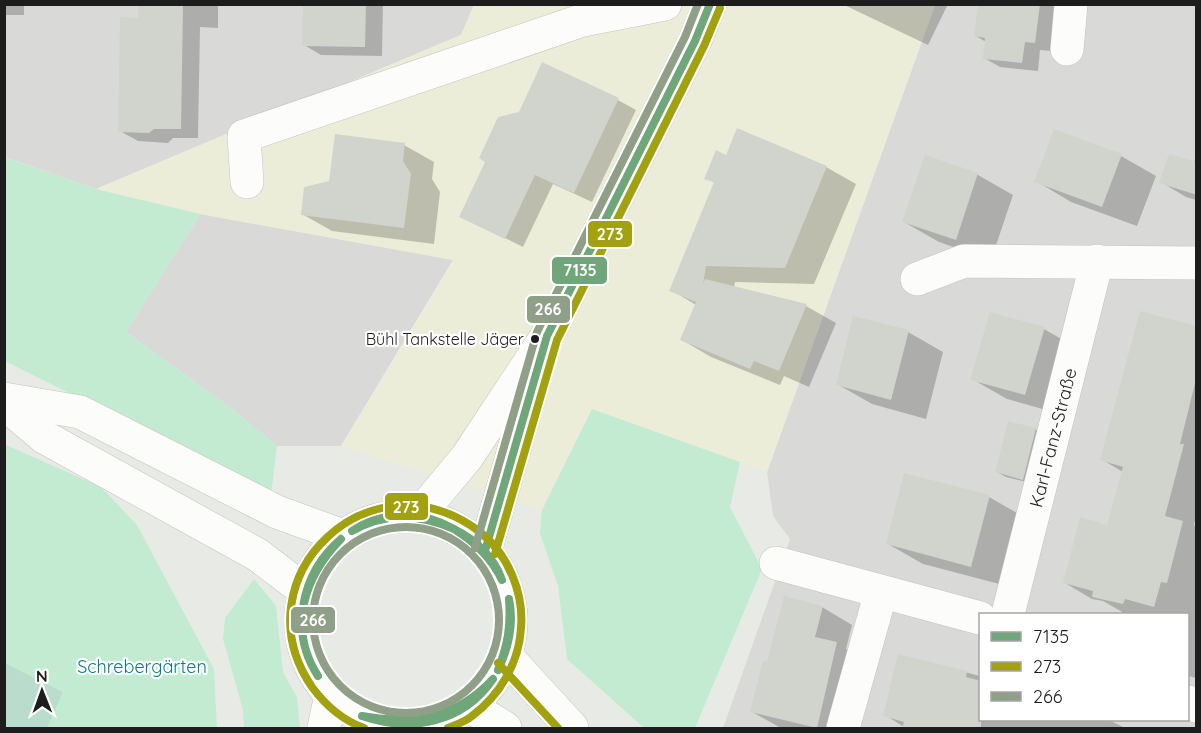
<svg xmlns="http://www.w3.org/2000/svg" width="1201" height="733" viewBox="0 0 1201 733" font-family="Quicksand,sans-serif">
<rect width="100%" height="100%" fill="#e8ebe5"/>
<!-- residential -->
<path fill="#d9dad7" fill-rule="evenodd" d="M 5,5 L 474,5 L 461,35 L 96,189 L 5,157 Z
M 935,5 L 1196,5 L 1196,728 L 723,728 L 790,539 L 773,516 L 767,472 ZM 980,614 L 1188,614 L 1188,720 L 980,720 Z
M 200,214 L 453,260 L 341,446 L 277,446 L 232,409 L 126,332 Z"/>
<!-- commercial -->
<path fill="#ecedd9" d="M 474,5 L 935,5 L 767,472 L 592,409 L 542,510 L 341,446 L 453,260 L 200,214 L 96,189 L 461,35 Z"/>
<!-- grass -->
<path fill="#c3ebd2" d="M 4,157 L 96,189 L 200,214 L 126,332 L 232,409 L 277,446 L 271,495 L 5,361 Z
M 592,409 L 740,462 L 730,507 L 762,569 L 695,728 L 644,728 L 567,659 L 558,586 L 540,533 L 542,510 Z
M 4,444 L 101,487 L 137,525 L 214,669 L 217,728 L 47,728 L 63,692 L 5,663 Z
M 254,579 L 276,606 L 283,672 L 297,697 L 300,728 L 244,728 L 243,710 L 223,639 L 225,618 Z"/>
<!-- forest -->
<path fill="#badccd" d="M 5,663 L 63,692 L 47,728 L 5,728 Z"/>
<!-- shadow -->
<path fill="#0003" d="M 4,4 L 24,4 L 24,15 L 6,15 L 5,109 Z
M 140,4 L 218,4 L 218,28 L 200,27 L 198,138 L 173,138 L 168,143 L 138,141 L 120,131 L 139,19 Z
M 305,4 L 383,4 L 382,56 L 321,55 L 304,45 Z
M 842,4 L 948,4 L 928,45 Z
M 977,4 L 1067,4 L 1055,22 L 1051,51 L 1040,50 L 1038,71 L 1000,67 L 984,58 L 986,42 L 976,36 L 980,6 Z
M 618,100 L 636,110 L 592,202 L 553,184 L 523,247 L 461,216 Z
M 404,145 L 434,162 L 432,179 L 440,192 L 434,244 L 332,231 L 302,214 L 330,182 Z
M 1196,154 L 1196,200 L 1186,197 L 1161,182 L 1194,163 Z
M 1121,156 L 1156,176 L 1137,226 L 1071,202 L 1036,181 Z
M 727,157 L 826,167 L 856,184 L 814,284 L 735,282 L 734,288 L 806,306 L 836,323 L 809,387 L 784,376 L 780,385 L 711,357 L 682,340 L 696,305 L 671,290 L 715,183 L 706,178 Z
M 926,157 L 978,175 L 1013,195 L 991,260 L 939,242 L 904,222 Z
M 1196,327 L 1196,516 L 1194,525 L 1196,526 L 1196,678 L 1188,676 L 1188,614 L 1124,614 L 1124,613 L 1103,601 L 1092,599 L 1065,583 L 1108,526 L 1123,472 L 1101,459 Z
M 1044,329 L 1079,349 L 1060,414 L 1007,399 L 972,379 Z
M 908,332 L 943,352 L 926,419 L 872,404 L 837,384 Z
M 1035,429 L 1044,434 L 1031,483 L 1006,477 L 997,472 Z
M 989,497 L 1024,517 L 1007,586 L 923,564 L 888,544 Z
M 822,607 L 852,625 L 846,649 L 866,661 L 851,728 L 781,728 L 752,712 L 768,664 Z
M 899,655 L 980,676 L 980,720 L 1109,720 L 1125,728 L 904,728 L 904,727 L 885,715 Z"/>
<!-- building -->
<path fill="#d1d4cd" d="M 138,4 L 183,4 L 181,129 L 154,129 L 149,133 L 118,132 L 120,17 L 138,18 Z
M 303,4 L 366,4 L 365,47 L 302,46 Z
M 978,4 L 1040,4 L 1035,43 L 1025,42 L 1022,63 L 983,59 L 985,38 L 974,36 Z
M 542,62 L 619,98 L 574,193 L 535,175 L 505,239 L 459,217 L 485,162 L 479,158 L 498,117 L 519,112 Z
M 737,128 L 827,166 L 785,268 L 706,266 L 703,284 L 705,279 L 807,304 L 779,371 L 754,361 L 750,369 L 680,340 L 696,302 L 669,291 L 714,182 L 704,179 L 716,150 L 726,155 Z
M 1054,129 L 1122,154 L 1102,207 L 1034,182 Z
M 335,134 L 405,143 L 403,161 L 411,174 L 404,228 L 301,215 L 304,187 L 329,181 Z
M 1169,154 L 1197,162 L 1197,195 L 1159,183 Z
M 925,155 L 978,173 L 956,240 L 902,222 Z
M 1140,311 L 1197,326 L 1197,375 L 1180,444 L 1184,444 L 1165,516 L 1183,521 L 1167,583 L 1161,582 L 1154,607 L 1125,599 L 1123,604 L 1092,597 L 1093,591 L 1063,583 L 1080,517 L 1107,525 L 1123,467 L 1100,460 Z
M 990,312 L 1045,327 L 1025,395 L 970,380 Z
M 853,316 L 909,330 L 891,400 L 836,385 Z
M 1008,421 L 1036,428 L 1023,480 L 995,472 Z
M 904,473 L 990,495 L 971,567 L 886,544 Z
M 784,596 L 823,606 L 815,637 L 837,642 L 817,728 L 750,712 L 763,661 L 767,662 Z
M 898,654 L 967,671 L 966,677 L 981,681 L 981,729 L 902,729 L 904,722 L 883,716 Z"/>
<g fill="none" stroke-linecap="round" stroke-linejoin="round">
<defs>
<g id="minor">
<path d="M 1067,49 L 1071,4"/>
<path d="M 247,182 L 244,136 L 583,20 L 665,4"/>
<path d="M 917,279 L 964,261 L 1196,263"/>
<path d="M 4,399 L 80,412 L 277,512 L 343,536"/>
<path d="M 4,403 L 44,437 L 258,555 L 305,591"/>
<path d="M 418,516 L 467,457 L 547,336 L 695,41 L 710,4"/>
<circle cx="406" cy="621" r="105"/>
<path d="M 485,551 L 537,369"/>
<path d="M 776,563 L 980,618"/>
<path id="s1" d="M 1008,614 L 1097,261"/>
<path d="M 506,656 L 572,728"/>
<path d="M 1188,702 L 1196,706"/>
<path d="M 469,706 L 505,728"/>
<path d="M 324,728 L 331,695"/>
<path d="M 843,728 L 881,592"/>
</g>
</defs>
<!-- minor casing -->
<use href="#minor" stroke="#c3c4c1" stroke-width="34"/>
<!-- minor -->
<use href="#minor" stroke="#fcfcfb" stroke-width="33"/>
<defs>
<path id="bus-1" d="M 454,529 C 475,539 494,557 502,580
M 454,529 C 475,542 491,557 502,580
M 352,531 C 383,510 422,511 454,529
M 352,531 C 385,512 420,514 454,529
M 485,551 L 547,336 L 695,41 L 710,4
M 498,670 C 508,644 511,626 509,599
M 498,670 C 509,647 514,623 509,599
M 318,676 C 289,631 301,573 341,539
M 318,676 C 287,628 304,577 341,539
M 362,716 C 413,725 456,719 493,679
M 362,716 C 411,733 463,723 493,679"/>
<path id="bus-2" d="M 495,554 L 557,340 L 704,46 L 720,8
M 498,663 L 558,728
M 364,728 C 342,720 326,706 312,687 C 237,578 371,449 480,532 C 508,554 524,593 521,628 C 519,663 500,695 472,716 C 465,722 455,725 448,728"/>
<path id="bus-3" d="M313 620a93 93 0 1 1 186 0a93 93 0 1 1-186 0Z
M 475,548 L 537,332 L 685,37 L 698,4"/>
</defs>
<!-- bus-1 casing -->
<use href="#bus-1" stroke="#fff" stroke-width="12"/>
<!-- bus-2 casing -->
<use href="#bus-2" stroke="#fff" stroke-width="12"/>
<!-- bus-3 casing -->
<use href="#bus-3" stroke="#fff" stroke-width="12"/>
<!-- bus-1 -->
<use href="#bus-1" stroke="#6fa67a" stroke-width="8"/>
<!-- bus-2 -->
<use href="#bus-2" stroke="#a2a210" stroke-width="8"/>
<!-- bus-3 -->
<use href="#bus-3" stroke="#909f87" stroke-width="8"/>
</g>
<!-- markers -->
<circle fill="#1d1d1d" stroke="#fff" stroke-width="2" cx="535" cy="339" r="5"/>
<g text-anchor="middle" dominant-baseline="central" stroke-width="4.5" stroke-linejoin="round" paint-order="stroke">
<!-- bus labels -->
<g font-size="16" fill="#1d1d1d" stroke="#fff" text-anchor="end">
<text x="524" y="339">Bühl Tankstelle Jäger</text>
</g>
<!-- street labels -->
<g font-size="18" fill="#1d1d1d" stroke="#fff">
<text stroke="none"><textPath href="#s1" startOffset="182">Karl-Fanz-Straße</textPath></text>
</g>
<!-- park labels -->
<g font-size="18" fill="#077e7d" stroke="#fff">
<text x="142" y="666">Schrebergärten</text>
</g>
</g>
<g stroke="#fff" stroke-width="2">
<rect x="587" y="220" width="46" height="28" rx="6" fill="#a2a210"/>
<rect x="551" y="256" width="57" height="29" rx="6" fill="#6fa67a"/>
<rect x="526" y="295" width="45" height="29" rx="6" fill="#909f87"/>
<rect x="384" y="492" width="45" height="29" rx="6" fill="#a2a210"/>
<rect x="290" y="606" width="46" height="28" rx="6" fill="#909f87"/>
</g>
<g font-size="16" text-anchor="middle" font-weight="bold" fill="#fff">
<text x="610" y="240">273</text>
<text x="580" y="276">7135</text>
<text x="548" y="315">266</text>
<text x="406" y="513">273</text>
<text x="313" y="626">266</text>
</g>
<!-- border -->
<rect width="1201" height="733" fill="none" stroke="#1d1d1d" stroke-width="12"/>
<!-- legend -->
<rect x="979" y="613" width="210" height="108" fill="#ffffff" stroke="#a5a5a5" stroke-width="1.5"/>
<rect x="991" y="632" width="30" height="9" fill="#6fa67a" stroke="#a5a5a5" stroke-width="1.5"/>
<text x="1033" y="643" font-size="18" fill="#1d1d1d">7135</text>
<rect x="991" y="662" width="30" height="9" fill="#a2a210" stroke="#a5a5a5" stroke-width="1.5"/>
<text x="1033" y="673" font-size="18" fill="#1d1d1d">273</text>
<rect x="991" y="692" width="30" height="9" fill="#909f87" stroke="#a5a5a5" stroke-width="1.5"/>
<text x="1033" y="703" font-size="18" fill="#1d1d1d">266</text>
<!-- north arrow -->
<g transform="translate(42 691) rotate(359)" stroke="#ffffff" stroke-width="4.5" paint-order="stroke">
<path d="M0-4.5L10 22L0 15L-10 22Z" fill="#1d1d1d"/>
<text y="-9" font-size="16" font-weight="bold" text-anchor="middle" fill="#1d1d1d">N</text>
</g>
</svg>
